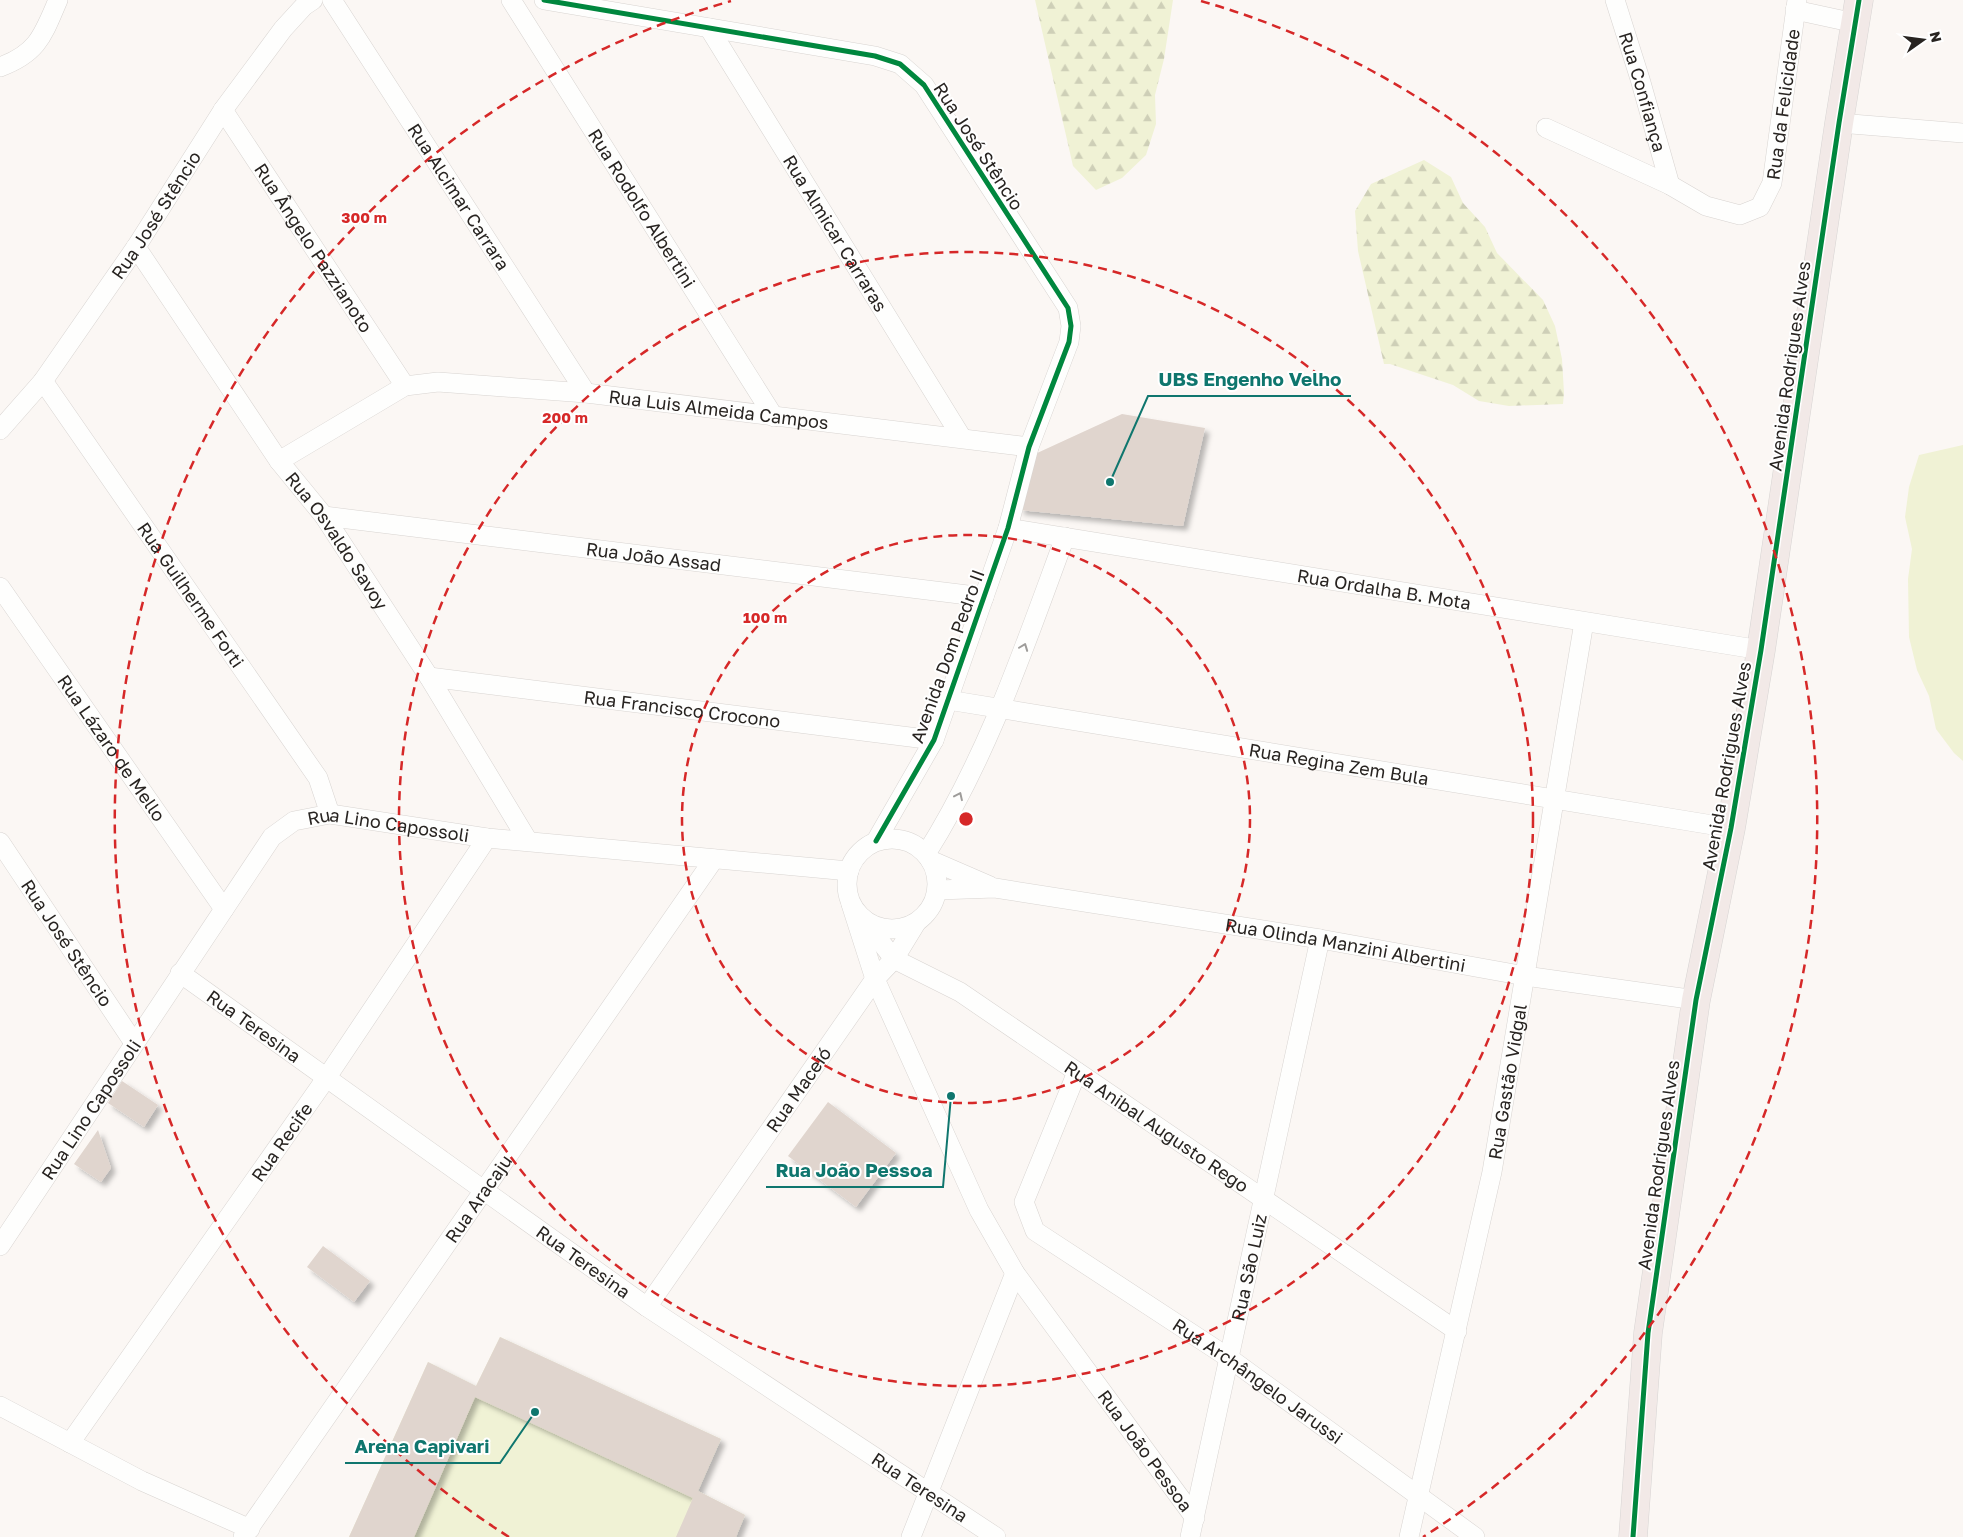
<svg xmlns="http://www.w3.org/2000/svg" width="1963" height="1537" viewBox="0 0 1963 1537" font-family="'Golos Text',sans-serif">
<defs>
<pattern id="forest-firs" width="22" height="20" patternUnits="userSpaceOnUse" patternTransform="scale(1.25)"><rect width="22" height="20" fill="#f0f2d5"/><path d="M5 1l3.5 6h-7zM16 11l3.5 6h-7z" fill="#cecfb7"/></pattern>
<filter id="shadow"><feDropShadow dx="4.5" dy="4.5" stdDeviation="2.5" flood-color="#0004"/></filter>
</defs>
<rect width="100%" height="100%" fill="#fbf7f4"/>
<!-- green -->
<path fill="#f0f2d5" d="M 1963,445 L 1963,761 L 1954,753 L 1936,729 L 1929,696 L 1917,670 L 1909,637 L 1908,579 L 1912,549 L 1905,517 L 1909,487 L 1919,455 Z
M 500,1337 L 721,1439 L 698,1491 L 745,1515 L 736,1537 L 349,1537 L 428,1362 L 476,1386 Z"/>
<!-- forest -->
<path fill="url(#forest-firs)" d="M 1035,0 L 1173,0 L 1164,59 L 1155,95 L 1156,124 L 1146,155 L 1122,178 L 1096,190 L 1073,166 Z
M 1424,160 L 1451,177 L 1463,203 L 1485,227 L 1497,253 L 1543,300 L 1555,326 L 1562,359 L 1564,393 L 1563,404 L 1509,406 L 1479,401 L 1453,385 L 1390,364 L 1384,364 L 1358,251 L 1355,211 L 1371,184 Z"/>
<!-- building -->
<path fill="#e0d5ce" filter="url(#shadow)" d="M 1122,414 L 1205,428 L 1183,526 L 1019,510 L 1035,454 Z
M 122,1081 L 158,1105 L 144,1127 L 108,1103 Z
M 828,1102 L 896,1153 L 856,1207 L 788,1156 Z
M 98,1130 L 111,1168 L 101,1182 L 74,1164 Z
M 323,1246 L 370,1281 L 354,1302 L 307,1267 Z
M 500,1337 L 721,1439 L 698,1491 L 745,1515 L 736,1537 L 676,1537 L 693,1498 L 475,1397 L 414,1537 L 349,1537 L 428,1362 L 476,1386 Z"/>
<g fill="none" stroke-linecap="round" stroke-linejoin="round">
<defs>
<g id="street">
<path id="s1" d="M 332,0 L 586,393"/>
<path id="s2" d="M 511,0 L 774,417"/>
<path d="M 544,0 L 875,56 L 900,64 L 924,85 L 1068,308 L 1071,326 L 1069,342 L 1029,447 L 1008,528 L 934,740 L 876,841"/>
<path id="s3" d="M 1615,0 L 1640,79 L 1670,185"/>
<path d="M 1795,10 L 1855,23"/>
<path id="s4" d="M 709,28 L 962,438"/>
<path d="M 0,67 C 38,53 43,35 58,0"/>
<path id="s5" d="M 223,110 L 405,386"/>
<path d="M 1839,123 L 1963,133"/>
<path id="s6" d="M 1546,128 L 1670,185 L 1706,206 L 1740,215 L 1760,207 L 1772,183 L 1797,0"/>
<path id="s7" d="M 136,247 L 279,461 L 324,516 L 429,677 L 528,841"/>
<path id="s8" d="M 43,381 L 318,778 L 330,814"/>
<path id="s9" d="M 0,430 L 43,381 L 136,247 L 223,110 L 283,29 L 304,6 L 313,0"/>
<path id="s10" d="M 279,461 L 405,386 L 438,382 L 586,393 L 1029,447"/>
<path id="s11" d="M 324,516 L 984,597"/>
<path id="s12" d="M 1008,528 L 1761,650"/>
<path id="s13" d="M 0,587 L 224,909"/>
<path id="s14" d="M 429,677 L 934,740"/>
<path id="s15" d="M 948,700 L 1731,828"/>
<circle cx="892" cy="884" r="45"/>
<path id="s16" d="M 0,842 L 134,1043"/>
<path d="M 926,854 C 988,756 1025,645 1065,537"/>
<path d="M 930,860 L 990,886"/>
<path id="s17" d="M 938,890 L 995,888 L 1320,939 L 1525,976 L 1696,1000"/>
<path id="s18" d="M 851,904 L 875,979 L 979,1210 L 1015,1273 L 1195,1518"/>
<path id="s19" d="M 862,918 L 894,959 L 960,992 L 1457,1331"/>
<path id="s20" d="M 180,973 L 647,1307 L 996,1537"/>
<path id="s21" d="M 1077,1072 L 1024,1202 L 1035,1231 L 1229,1358 L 1475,1537"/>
<path id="s22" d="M 0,1246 L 272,837 L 294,821 L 330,814 L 487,838 L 849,871"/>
<path id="s23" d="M 647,1307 L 875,979 L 894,959 L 916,923"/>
<path d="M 0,1406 L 142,1481 L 250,1529"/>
<path id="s24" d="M 70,1443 L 327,1077 L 487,838"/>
<path id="s25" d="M 243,1537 L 714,859"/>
<path d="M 911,1537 L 1015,1273"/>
<path id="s26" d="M 1190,1537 L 1320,939"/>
<path id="s27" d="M 1409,1537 L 1492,1172 L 1584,622"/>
</g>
<path id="primary" d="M 1633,1537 L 1648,1333 L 1696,1000 L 1731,828 L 1761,650 L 1839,123 L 1859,0"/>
</defs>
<!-- street casing -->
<use href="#street" stroke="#d8d4d1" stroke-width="20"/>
<!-- primary casing -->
<use href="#primary" stroke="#d7d4d3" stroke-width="29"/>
<!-- street -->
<use href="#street" stroke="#fefefd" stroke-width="19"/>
<!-- primary -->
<use href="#primary" stroke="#f2e9e7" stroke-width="28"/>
<defs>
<path id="cycleway" d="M 544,0 L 875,56 L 900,64 L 924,85 L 1068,308 L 1071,326 L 1069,342 L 1029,447 L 1008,528 L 934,740 L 876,841
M 1633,1537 L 1648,1333 L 1696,1000 L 1731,828 L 1761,650 L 1839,123 L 1859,0"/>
</defs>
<!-- cycleway casing -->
<use href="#cycleway" stroke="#fff" stroke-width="8"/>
<!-- cycleway -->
<use href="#cycleway" stroke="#00873e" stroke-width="5"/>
</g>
<!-- one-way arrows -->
<defs><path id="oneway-chevron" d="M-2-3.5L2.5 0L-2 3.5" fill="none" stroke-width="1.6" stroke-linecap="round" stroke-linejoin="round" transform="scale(1.25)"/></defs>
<g stroke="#9e9c9a">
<use href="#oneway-chevron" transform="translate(1024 647) rotate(-69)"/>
<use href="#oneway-chevron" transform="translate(959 796) rotate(-65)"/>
</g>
<!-- distance rings -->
<g fill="none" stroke="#d62828" stroke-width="2.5" stroke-dasharray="9 6">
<circle cx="966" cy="819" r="284"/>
<circle cx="966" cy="819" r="567"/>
<path d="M509 1537A851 851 0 0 1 731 1M1201 1A851 851 0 0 1 1423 1537"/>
</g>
<g text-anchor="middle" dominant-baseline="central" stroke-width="4" stroke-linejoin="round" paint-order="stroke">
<!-- street labels -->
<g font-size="18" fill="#282421" stroke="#fff">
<text stroke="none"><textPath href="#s3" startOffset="96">Rua Confiança</textPath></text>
<text stroke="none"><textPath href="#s6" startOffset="341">Rua da Felicidade</textPath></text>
<text transform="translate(979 146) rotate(57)">Rua José Stêncio</text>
<text stroke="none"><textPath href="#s1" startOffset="234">Rua Alcimar Carrara</textPath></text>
<text stroke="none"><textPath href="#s2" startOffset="246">Rua Rodolfo Albertini</textPath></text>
<text stroke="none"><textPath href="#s9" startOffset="266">Rua José Stêncio</textPath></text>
<text stroke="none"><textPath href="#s4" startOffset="241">Rua Almicar Carraras</textPath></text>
<text stroke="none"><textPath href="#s5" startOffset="165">Rua Ângelo Pazzianoto</textPath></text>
<text transform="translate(1789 366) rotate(-82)">Avenida Rodrigues Alves</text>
<text stroke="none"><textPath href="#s10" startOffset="462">Rua Luis Almeida Campos</textPath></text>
<text stroke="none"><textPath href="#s7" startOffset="356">Rua Osvaldo Savoy</textPath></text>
<text stroke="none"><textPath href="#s11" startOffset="332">Rua João Assad</textPath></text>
<text stroke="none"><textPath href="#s12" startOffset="381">Rua Ordalha B. Mota</textPath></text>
<text stroke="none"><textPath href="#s8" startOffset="260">Rua Guilherme Forti</textPath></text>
<text transform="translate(947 656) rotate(-70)">Avenida Dom Pedro II</text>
<text stroke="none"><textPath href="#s14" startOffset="255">Rua Francisco Crocono</textPath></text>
<text stroke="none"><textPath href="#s13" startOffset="196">Rua Lázaro de Mello</textPath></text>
<text stroke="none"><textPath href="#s15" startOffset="396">Rua Regina Zem Bula</textPath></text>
<text transform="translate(1726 766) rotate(-80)">Avenida Rodrigues Alves</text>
<text stroke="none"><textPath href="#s22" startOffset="614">Rua Lino Capossoli</textPath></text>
<text stroke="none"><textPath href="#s16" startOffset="121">Rua José Stêncio</textPath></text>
<text stroke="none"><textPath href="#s17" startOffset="412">Rua Olinda Manzini Albertini</textPath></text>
<text stroke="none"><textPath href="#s20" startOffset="91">Rua Teresina</textPath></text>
<text stroke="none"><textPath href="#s27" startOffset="466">Rua Gastão Vidgal</textPath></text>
<text stroke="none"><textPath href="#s23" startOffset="265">Rua Maceió</textPath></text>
<text stroke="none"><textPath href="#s22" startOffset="164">Rua Lino Capossoli</textPath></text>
<text stroke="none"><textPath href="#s19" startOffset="364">Rua Anibal Augusto Rego</textPath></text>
<text stroke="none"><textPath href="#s24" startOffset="368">Rua Recife</textPath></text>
<text transform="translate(1658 1165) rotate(-82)">Avenida Rodrigues Alves</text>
<text stroke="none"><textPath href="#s25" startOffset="412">Rua Aracaju</textPath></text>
<text stroke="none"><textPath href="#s20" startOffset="496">Rua Teresina</textPath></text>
<text stroke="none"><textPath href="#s26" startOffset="276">Rua São Luiz</textPath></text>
<text stroke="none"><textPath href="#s21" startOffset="440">Rua Archângelo Jarussi</textPath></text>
<text stroke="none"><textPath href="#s18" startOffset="625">Rua João Pessoa</textPath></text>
<text stroke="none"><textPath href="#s20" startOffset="901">Rua Teresina</textPath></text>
</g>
</g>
<circle cx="966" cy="819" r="8" fill="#d62828" stroke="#fff" stroke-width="2.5"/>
<g font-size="15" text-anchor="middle" font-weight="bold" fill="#d62828" stroke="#fff" stroke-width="4" stroke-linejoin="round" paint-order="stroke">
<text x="364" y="223">300 m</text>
<text x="565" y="423">200 m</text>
<text x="765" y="623">100 m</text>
</g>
<!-- callouts -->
<path fill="none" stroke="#0f766e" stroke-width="2" d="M1110 482L1148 396H1351M951 1096L943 1187H766M535 1412L500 1463H345"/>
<g fill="#0f766e" stroke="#fff" stroke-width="2">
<circle cx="1110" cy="482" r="5"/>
<circle cx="951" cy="1096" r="5"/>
<circle cx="535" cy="1412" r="5"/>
</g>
<g font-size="19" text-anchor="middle" font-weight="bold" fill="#0f766e" stroke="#fff" stroke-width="4" stroke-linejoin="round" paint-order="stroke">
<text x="1250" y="386">UBS Engenho Velho</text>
<text x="854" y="1177">Rua João Pessoa</text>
<text x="422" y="1453">Arena Capivari</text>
</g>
<!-- north arrow -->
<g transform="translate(1923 40) rotate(76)" stroke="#ffffff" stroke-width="4" paint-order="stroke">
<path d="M0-4L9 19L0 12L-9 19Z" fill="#282421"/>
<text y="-8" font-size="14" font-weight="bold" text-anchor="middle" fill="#282421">N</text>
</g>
</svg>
